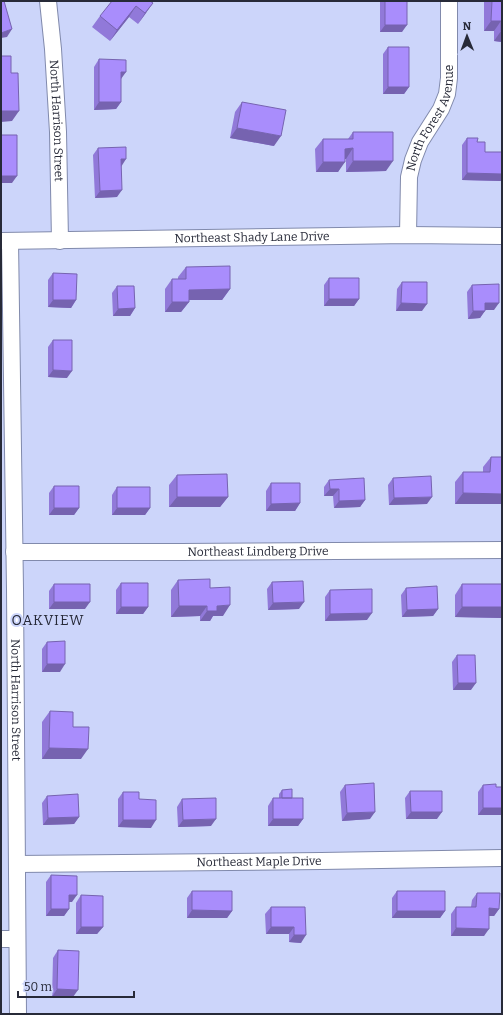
<svg xmlns="http://www.w3.org/2000/svg" width="503" height="1015" viewBox="0 0 503 1015" font-family="Bitter,serif">
<rect width="100%" height="100%" fill="#ccd5fa"/>
<g fill="none" stroke-linecap="round" stroke-linejoin="round">
<defs>
<g id="minor">
<path id="s1" d="M 48,1 L 53,49 L 58,132 L 60,241"/>
<path id="s2" d="M 408,235 L 409,177 L 413,160 L 420,142 L 441,109 L 447,94 L 449,78 L 449,1"/>
<path id="s3" d="M 1,241 L 408,235 L 502,236"/>
<path id="s4" d="M 10,241 L 15,589 L 18,1014"/>
<path id="s5" d="M 14,552 L 181,552 L 502,550"/>
<path id="s6" d="M 17,864 L 321,861 L 502,858"/>
<path d="M 1,939 L 17,939"/>
</g>
</defs>
<!-- minor casing -->
<use href="#minor" stroke="#818aac" stroke-width="18"/>
<!-- minor -->
<use href="#minor" stroke="#fff" stroke-width="16"/>
</g>
<!-- wall -->
<path fill="#9179d9" d="M 150,1 L 146,13 L 138,24 L 129,17 L 110,41 L 92,27 L 100,16 Z
M 380,1 L 407,1 L 402,32 L 380,32 Z
M 484,1 L 502,1 L 502,42 L 494,41 L 494,31 L 484,31 Z
M 388,47 L 409,87 L 404,94 L 383,94 L 383,54 Z
M 99,59 L 121,79 L 121,102 L 116,109 L 94,110 L 94,67 Z
M 242,102 L 274,146 L 230,138 L 235,112 Z
M 353,132 L 386,171 L 346,172 L 346,159 L 345,159 L 338,172 L 316,172 L 315,149 L 323,139 L 348,139 Z
M 467,138 L 477,142 L 502,174 L 502,181 L 462,180 L 462,145 Z
M 98,148 L 121,167 L 117,197 L 95,198 L 93,155 Z
M 186,267 L 230,289 L 222,300 L 189,300 L 189,302 L 181,312 L 165,312 L 165,289 L 172,279 L 178,279 L 178,277 Z
M 53,273 L 76,300 L 71,308 L 48,307 L 48,280 Z
M 329,278 L 359,299 L 354,306 L 324,306 L 324,285 Z
M 402,282 L 422,311 L 396,311 L 397,289 Z
M 472,285 L 494,310 L 485,310 L 480,318 L 468,319 L 467,292 Z
M 117,286 L 135,308 L 130,316 L 113,316 L 112,293 Z
M 53,340 L 67,378 L 48,377 L 48,347 Z
M 491,457 L 502,494 L 502,504 L 455,504 L 455,482 L 463,472 L 483,472 L 483,467 Z
M 177,475 L 228,497 L 220,507 L 169,507 L 169,485 Z
M 393,478 L 427,504 L 389,505 L 388,485 Z
M 329,480 L 365,500 L 360,507 L 334,508 L 333,496 L 324,496 L 324,487 Z
M 271,483 L 300,503 L 295,511 L 266,511 L 266,491 Z
M 54,486 L 79,508 L 74,515 L 49,515 L 49,493 Z
M 117,487 L 150,508 L 145,515 L 112,515 L 112,495 Z
M 178,580 L 210,588 L 223,616 L 213,616 L 210,621 L 200,621 L 200,616 L 171,617 L 171,590 Z
M 272,582 L 299,609 L 268,610 L 267,589 Z
M 121,583 L 148,607 L 143,614 L 116,614 L 116,590 Z
M 54,584 L 85,609 L 49,609 L 49,591 Z
M 462,584 L 502,584 L 502,618 L 455,617 L 455,595 Z
M 406,588 L 438,609 L 433,616 L 402,617 L 401,595 Z
M 330,590 L 367,620 L 325,621 L 325,597 Z
M 47,642 L 60,672 L 42,672 L 42,649 Z
M 457,655 L 471,690 L 453,690 L 452,662 Z
M 50,711 L 73,727 L 81,759 L 42,759 L 42,722 Z
M 345,785 L 370,819 L 342,821 L 340,792 Z
M 483,785 L 496,787 L 502,787 L 502,815 L 478,815 L 478,792 Z
M 282,790 L 292,798 L 303,819 L 298,826 L 268,826 L 268,806 L 273,798 L 279,798 L 279,794 Z
M 410,791 L 437,819 L 406,819 L 405,798 Z
M 123,792 L 139,799 L 151,828 L 118,827 L 118,799 Z
M 47,796 L 79,817 L 74,824 L 43,825 L 42,803 Z
M 182,799 L 211,826 L 178,827 L 177,807 Z
M 51,875 L 72,902 L 69,902 L 69,909 L 64,916 L 46,916 L 46,882 Z
M 192,891 L 232,911 L 227,918 L 187,918 L 187,898 Z
M 397,891 L 445,911 L 440,918 L 392,918 L 392,898 Z
M 477,893 L 499,909 L 494,916 L 489,916 L 484,936 L 451,936 L 451,914 L 456,907 L 471,907 L 472,900 Z
M 81,895 L 103,927 L 97,934 L 76,934 L 76,903 Z
M 271,907 L 305,907 L 301,943 L 289,942 L 289,934 L 266,934 L 265,914 Z
M 58,950 L 73,997 L 52,997 L 53,958 Z"/>
<!-- shaded-wall -->
<path fill="#7663b0" d="M 153,3 L 146,13 L 138,24 L 145,13 Z
M 136,6 L 129,17 L 110,41 L 117,30 Z
M 491,21 L 501,21 L 494,31 L 484,31 Z
M 385,25 L 407,25 L 402,32 L 380,32 Z
M 12,29 L 7,37 L 1,38 L 1,33 Z
M 501,31 L 502,31 L 502,42 L 494,41 Z
M 121,72 L 126,72 L 121,79 L 116,79 Z
M 388,87 L 409,87 L 404,94 L 383,94 Z
M 99,102 L 121,102 L 116,109 L 94,110 Z
M 1,111 L 19,111 L 12,121 L 1,122 Z
M 237,128 L 281,136 L 274,146 L 230,138 Z
M 353,148 L 346,159 L 337,159 L 345,149 Z
M 121,159 L 126,159 L 121,167 L 116,167 Z
M 353,161 L 393,161 L 386,171 L 346,172 Z
M 323,162 L 345,162 L 338,172 L 316,172 Z
M 467,173 L 502,174 L 502,181 L 462,180 Z
M 1,176 L 17,176 L 12,183 L 1,183 Z
M 122,190 L 117,197 L 95,198 L 100,191 Z
M 230,289 L 222,300 L 181,300 L 189,290 Z
M 329,299 L 359,299 L 354,306 L 324,306 Z
M 53,300 L 76,300 L 71,308 L 48,307 Z
M 172,302 L 189,302 L 181,312 L 165,312 Z
M 401,303 L 427,304 L 422,311 L 396,311 Z
M 485,303 L 499,303 L 494,310 L 480,310 Z
M 135,308 L 130,316 L 113,316 L 118,309 Z
M 473,311 L 485,311 L 480,318 L 468,319 Z
M 53,370 L 72,371 L 67,378 L 48,377 Z
M 330,489 L 339,489 L 333,496 L 324,496 Z
M 463,493 L 502,494 L 502,504 L 455,504 Z
M 177,497 L 228,497 L 220,507 L 169,507 Z
M 432,497 L 427,504 L 389,505 L 394,498 Z
M 365,500 L 360,507 L 334,508 L 339,501 Z
M 300,503 L 295,511 L 266,511 L 271,504 Z
M 54,508 L 79,508 L 74,515 L 49,515 Z
M 117,508 L 150,508 L 145,515 L 112,515 Z
M 54,602 L 90,602 L 85,609 L 49,609 Z
M 304,602 L 299,609 L 268,610 L 273,603 Z
M 230,605 L 223,616 L 213,616 L 210,621 L 200,621 L 207,611 L 217,606 Z
M 179,606 L 207,606 L 200,616 L 171,617 Z
M 121,607 L 148,607 L 143,614 L 116,614 Z
M 462,607 L 502,607 L 502,618 L 455,617 Z
M 438,609 L 433,616 L 402,617 L 407,610 Z
M 372,613 L 367,620 L 325,621 L 330,614 Z
M 47,664 L 65,664 L 60,672 L 42,672 Z
M 458,683 L 476,683 L 471,690 L 453,690 Z
M 49,748 L 88,749 L 81,759 L 42,759 Z
M 483,808 L 502,808 L 502,815 L 478,815 Z
M 375,812 L 370,819 L 342,821 L 347,813 Z
M 411,812 L 442,812 L 437,819 L 406,819 Z
M 79,817 L 74,824 L 43,825 L 48,818 Z
M 216,819 L 211,826 L 178,827 L 183,820 Z
M 273,819 L 303,819 L 298,826 L 268,826 Z
M 123,820 L 156,820 L 151,828 L 118,827 Z
M 69,895 L 77,895 L 72,902 L 64,902 Z
M 489,908 L 499,909 L 494,916 L 484,916 Z
M 51,909 L 69,909 L 64,916 L 46,916 Z
M 192,910 L 232,911 L 227,918 L 187,918 Z
M 397,911 L 445,911 L 440,918 L 392,918 Z
M 81,927 L 103,927 L 97,934 L 76,934 Z
M 271,927 L 294,927 L 289,934 L 266,934 Z
M 456,928 L 489,929 L 484,936 L 451,936 Z
M 294,935 L 306,935 L 301,943 L 289,942 Z
M 57,989 L 78,990 L 73,997 L 52,997 Z"/>
<!-- building -->
<path fill="#a98dfc" stroke="#7663b0" d="M 1,1 L 4,1 L 12,29 L 1,33 Z
M 112,1 L 150,1 L 153,3 L 145,13 L 136,6 L 117,30 L 100,16 Z
M 385,1 L 407,1 L 407,25 L 385,25 Z
M 492,1 L 502,1 L 502,31 L 501,31 L 501,21 L 491,21 Z
M 388,47 L 409,47 L 409,87 L 388,87 Z
M 1,56 L 11,56 L 11,73 L 18,73 L 19,111 L 1,111 Z
M 99,59 L 126,60 L 126,72 L 121,72 L 121,102 L 99,102 Z
M 242,102 L 286,110 L 281,136 L 237,128 Z
M 353,132 L 393,132 L 393,161 L 353,161 L 353,148 L 345,149 L 345,162 L 323,162 L 323,139 L 353,139 Z
M 1,135 L 17,135 L 17,176 L 1,176 Z
M 467,138 L 478,138 L 477,142 L 485,142 L 485,152 L 502,152 L 502,174 L 467,173 Z
M 126,147 L 126,159 L 121,159 L 122,190 L 100,191 L 98,148 Z
M 230,266 L 230,289 L 189,290 L 189,302 L 172,302 L 172,279 L 186,279 L 186,267 Z
M 53,273 L 77,274 L 76,300 L 53,300 Z
M 329,278 L 359,278 L 359,299 L 329,299 Z
M 402,282 L 427,282 L 427,304 L 401,303 Z
M 499,284 L 499,303 L 485,303 L 485,311 L 473,311 L 472,285 Z
M 117,286 L 134,286 L 135,308 L 118,309 Z
M 53,340 L 72,340 L 72,371 L 53,370 Z
M 491,457 L 502,457 L 502,494 L 463,493 L 463,472 L 490,472 Z
M 227,474 L 228,497 L 177,497 L 177,475 Z
M 431,476 L 432,497 L 394,498 L 393,478 Z
M 364,478 L 365,500 L 339,501 L 339,489 L 330,489 L 329,480 Z
M 271,483 L 300,483 L 300,503 L 271,504 Z
M 54,486 L 79,486 L 79,508 L 54,508 Z
M 117,487 L 150,487 L 150,508 L 117,508 Z
M 210,579 L 210,588 L 230,587 L 230,605 L 217,606 L 217,611 L 207,611 L 207,606 L 179,606 L 178,580 Z
M 303,581 L 304,602 L 273,603 L 272,582 Z
M 121,583 L 148,583 L 148,607 L 121,607 Z
M 54,584 L 90,584 L 90,602 L 54,602 Z
M 462,584 L 502,584 L 502,607 L 462,607 Z
M 437,586 L 438,609 L 407,610 L 406,588 Z
M 372,589 L 372,613 L 330,614 L 330,590 Z
M 65,641 L 65,664 L 47,664 L 47,642 Z
M 457,655 L 475,655 L 476,683 L 458,683 Z
M 50,711 L 73,712 L 73,727 L 89,727 L 88,749 L 49,748 Z
M 374,783 L 375,812 L 347,813 L 345,785 Z
M 496,784 L 496,787 L 502,787 L 502,808 L 483,808 L 483,785 Z
M 292,789 L 292,798 L 282,798 L 282,790 Z
M 410,791 L 442,791 L 442,812 L 411,812 Z
M 123,792 L 139,792 L 139,799 L 156,800 L 156,820 L 123,820 Z
M 78,794 L 79,817 L 48,818 L 47,796 Z
M 216,798 L 216,819 L 183,820 L 182,799 Z
M 273,798 L 303,798 L 303,819 L 273,819 Z
M 51,875 L 77,876 L 77,895 L 69,895 L 69,909 L 51,909 Z
M 192,891 L 232,891 L 232,911 L 192,910 Z
M 397,891 L 445,891 L 445,911 L 397,911 Z
M 477,893 L 500,893 L 499,909 L 489,908 L 489,929 L 456,928 L 456,907 L 476,907 Z
M 81,895 L 103,896 L 103,927 L 81,927 Z
M 271,907 L 305,907 L 306,935 L 294,935 L 294,927 L 271,927 Z
M 58,950 L 79,951 L 78,990 L 57,989 Z"/>
<g text-anchor="middle" dominant-baseline="central" stroke-width="4" stroke-linejoin="round" paint-order="stroke">
<!-- street labels -->
<g font-size="12" fill="#272a38" stroke="#ccd5fa">
<text stroke="none"><textPath href="#s2" startOffset="122">North Forest Avenue</textPath></text>
<text stroke="none"><textPath href="#s1" startOffset="120">North Harrison Street</textPath></text>
<text stroke="none"><textPath href="#s3" startOffset="251">Northeast Shady Lane Drive</textPath></text>
<text stroke="none"><textPath href="#s5" startOffset="244">Northeast Lindberg Drive</textPath></text>
<text stroke="none"><textPath href="#s4" startOffset="459">North Harrison Street</textPath></text>
<text stroke="none"><textPath href="#s6" startOffset="242">Northeast Maple Drive</textPath></text>
</g>
<!-- quarter labels -->
<g font-size="14" letter-spacing="1" fill="#272a38" stroke="#ccd5fa">
<text x="48" y="620">OAKVIEW</text>
</g>
</g>
<!-- border -->
<rect width="503" height="1015" fill="none" stroke="#272a38" stroke-width="4"/>
<!-- north arrow -->
<g transform="translate(467 36) rotate(359)" stroke="#ccd5fa" stroke-width="3" paint-order="stroke">
<path d="M0-3L7 15L0 10L-7 15Z" fill="#272a38"/>
<text y="-6" font-size="11" font-weight="bold" text-anchor="middle" fill="#272a38">N</text>
</g>
<!-- scale -->
<path d="M18 991v6h116v-6" fill="none" stroke="#272a38" stroke-width="2"/>
<text x="24" y="991" font-size="12" fill="#272a38" stroke="#ccd5fa" stroke-width="3" paint-order="stroke">50 m</text>
</svg>
